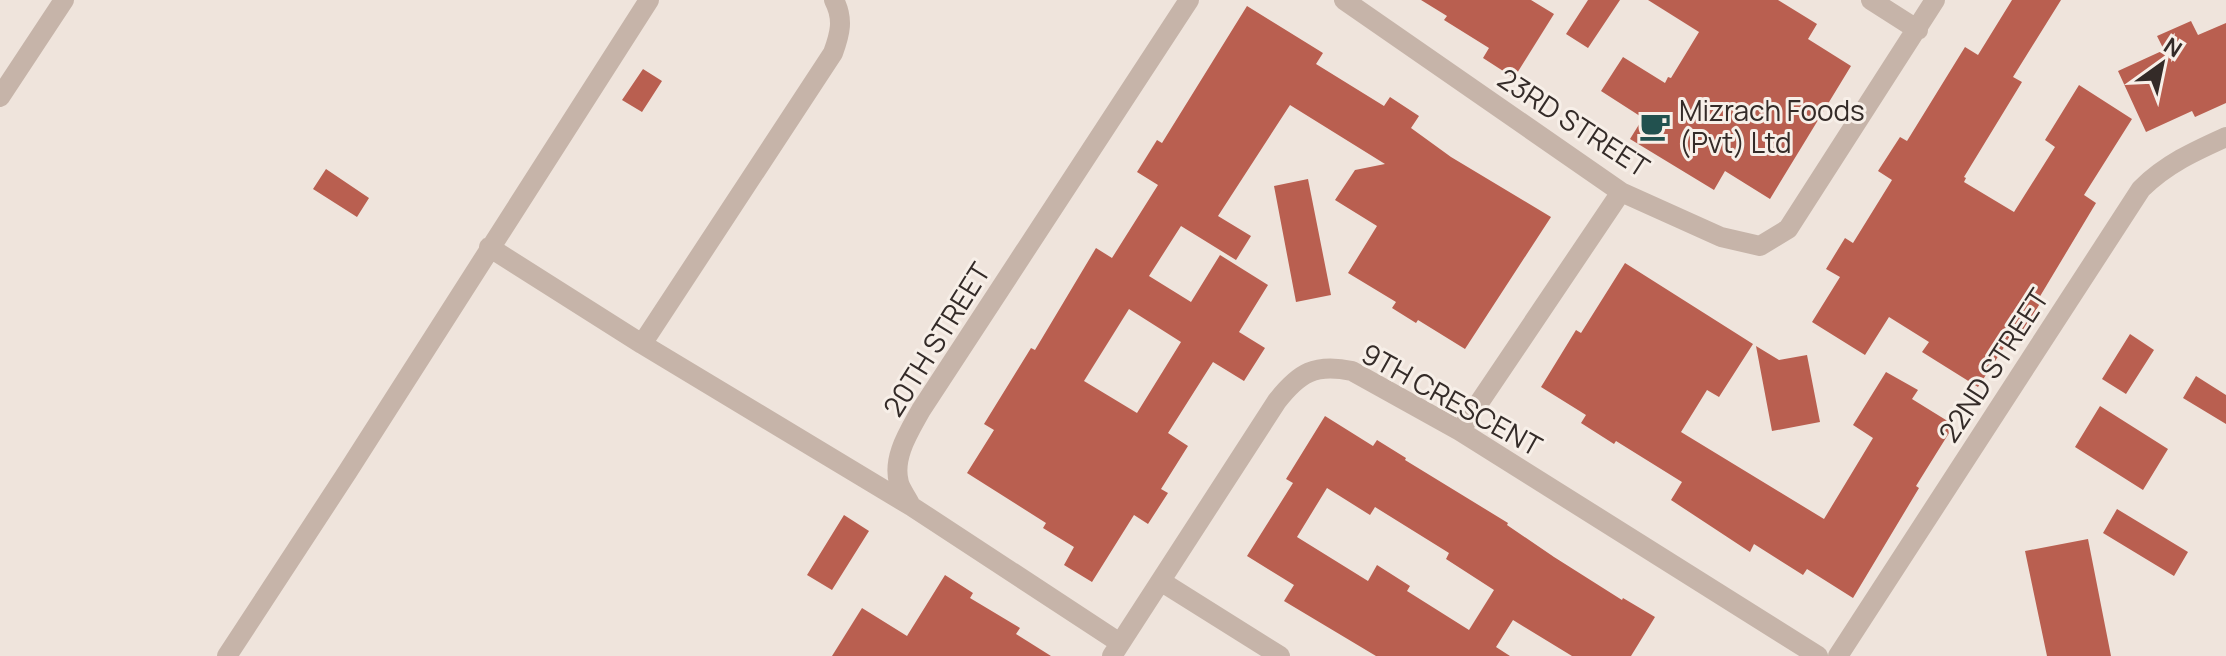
<svg xmlns="http://www.w3.org/2000/svg" width="2226" height="656" viewBox="0 0 2226 656" font-family="Manrope,sans-serif">
<rect width="100%" height="100%" fill="#efe4dc"/>
<!-- building -->
<path fill="#b95f50" fill-rule="evenodd" d="M 1421,0 L 1531,0 L 1554,14 L 1514,78 L 1483,58 L 1489,48 L 1444,20 L 1447,16 Z
M 1588,0 L 1620,0 L 1588,48 L 1566,34 Z
M 1648,0 L 1778,0 L 1817,24 L 1808,39 L 1851,66 L 1770,199 L 1725,171 L 1714,190 L 1630,139 L 1643,118 L 1601,91 L 1623,57 L 1665,83 L 1668,77 L 1671,78 L 1699,32 Z
M 2012,0 L 2061,0 L 2013,77 L 2022,82 L 1964,177 L 1966,178 L 1964,182 L 2014,212 L 2055,147 L 2045,140 L 2079,85 L 2132,119 L 2084,195 L 2096,203 L 2039,298 L 2042,300 L 2024,330 L 2018,326 L 1978,387 L 1922,352 L 1929,342 L 1889,317 L 1865,355 L 1812,322 L 1840,277 L 1826,269 L 1845,238 L 1853,243 L 1892,180 L 1878,171 L 1900,137 L 1907,141 L 1965,47 L 1978,55 Z
M 1247,6 L 1323,53 L 1316,64 L 1384,106 L 1390,97 L 1419,116 L 1411,128 L 1451,157 L 1551,217 L 1465,349 L 1418,320 L 1416,323 L 1392,308 L 1396,302 L 1348,273 L 1377,226 L 1335,200 L 1355,170 L 1385,164 L 1290,105 L 1218,216 L 1251,236 L 1236,260 L 1181,226 L 1149,276 L 1191,302 L 1220,255 L 1268,285 L 1239,332 L 1265,348 L 1244,381 L 1213,362 L 1168,433 L 1188,446 L 1161,489 L 1168,493 L 1148,524 L 1134,515 L 1092,582 L 1064,565 L 1074,547 L 1043,528 L 1046,523 L 967,473 L 994,430 L 984,424 L 1031,348 L 1035,350 L 1096,248 L 1112,258 L 1158,185 L 1137,172 L 1157,140 L 1162,143 ZM 1129,309 L 1181,342 L 1137,413 L 1084,381 Z
M 2191,21 L 2198,35 L 2226,23 L 2226,103 L 2195,117 L 2192,111 L 2146,132 L 2118,71 L 2164,50 L 2157,36 Z
M 643,69 L 662,81 L 642,112 L 622,100 Z
M 326,169 L 369,198 L 357,217 L 313,189 Z
M 1308,179 L 1331,295 L 1296,302 L 1274,186 Z
M 1625,263 L 1753,344 L 1719,397 L 1707,390 L 1681,432 L 1824,519 L 1873,438 L 1853,425 L 1886,372 L 1918,390 L 1912,399 L 1954,425 L 1916,486 L 1919,488 L 1853,598 L 1807,569 L 1803,575 L 1754,544 L 1750,552 L 1671,500 L 1682,482 L 1616,441 L 1614,444 L 1581,423 L 1586,415 L 1541,387 L 1576,330 L 1581,333 Z
M 2130,334 L 2154,350 L 2126,394 L 2102,379 Z
M 1756,346 L 1779,360 L 1807,355 L 1820,422 L 1772,431 Z
M 2196,376 L 2226,395 L 2226,424 L 2183,398 Z
M 2100,406 L 2168,449 L 2143,490 L 2075,447 Z
M 1325,416 L 1373,446 L 1377,440 L 1406,458 L 1405,460 L 1508,523 L 1507,525 L 1554,557 L 1622,600 L 1623,598 L 1655,617 L 1631,656 L 1572,656 L 1513,620 L 1496,647 L 1510,656 L 1376,656 L 1284,601 L 1294,585 L 1247,556 L 1293,483 L 1286,479 ZM 1327,488 L 1370,515 L 1375,507 L 1449,553 L 1446,559 L 1494,590 L 1469,630 L 1407,591 L 1410,586 L 1377,565 L 1368,581 L 1297,537 Z
M 2117,509 L 2188,552 L 2174,576 L 2103,533 Z
M 844,515 L 869,531 L 832,590 L 807,575 Z
M 2088,539 L 2111,656 L 2047,656 L 2025,551 Z
M 945,575 L 973,593 L 970,598 L 1020,628 L 1016,634 L 1051,656 L 832,656 L 862,608 L 907,636 Z"/>
<g fill="none" stroke-linecap="round" stroke-linejoin="round">
<!-- street -->
<path stroke="#c6b4a9" stroke-width="20" d="M 1344,0 L 1621,192 L 1721,237 L 1760,246 L 1788,229 L 1935,0
M 1871,0 L 1918,30
M 0,97 L 64,0
M 489,247 L 642,344 L 911,506
M 642,344 L 833,53 C 840,34 844,19 834,0
M 1460,431 L 1621,192
M 1162,582 L 1280,656
M 1120,643 L 911,506 C 908,499 901,490 899,483 C 892,457 909,432 921,410 L 1189,0
M 227,656 L 348,471 L 649,0
M 1112,656 L 1277,401 C 1299,373 1315,363 1352,371 L 1460,431 L 1818,656
M 1838,656 L 2141,189 C 2166,164 2195,151 2226,137"/>
</g>
<!-- icons -->
<defs>
<symbol id="cafe-bare" viewBox="-9 -9 18 18"><path d="M-5.5-4.5H6V0H3Q3 3.5 0 3.5H-2.5Q-5.5 3.5-5.5 0ZM3-3.2v2h1.7v-2ZM-6 4.5H4V6H-6Z" fill="#22514f" stroke="#f7efe8" stroke-width="2.5" paint-order="stroke"/></symbol>
</defs>
<g fill-rule="evenodd">
<use href="#cafe-bare" x="1633" y="104" width="44" height="44"/>
</g>
<g text-anchor="middle" dominant-baseline="central" stroke-width="6" stroke-linejoin="round" paint-order="stroke">
<!-- poi labels -->
<g font-size="28" fill="#342b28" stroke="#f7efe8" text-anchor="start">
<text x="1679" y="110">Mizrach Foods<tspan x="1679" dy="32">(Pvt) Ltd</tspan></text>
</g>
<!-- street labels -->
<g font-size="28" fill="#342b28" stroke="#f7efe8">
<text transform="translate(1574 122) rotate(33)">23RD STREET</text>
<text transform="translate(936 339) rotate(-58)">20TH STREET</text>
<text transform="translate(1993 365) rotate(-57)">22ND STREET</text>
<text transform="translate(1452 399) rotate(29)">9TH CRESCENT</text>
</g>
</g>
<!-- north arrow -->
<g transform="translate(2162 64) rotate(33)" stroke="#f7efe8" stroke-width="6" paint-order="stroke">
<path d="M0-6L14 30L0 20L-14 30Z" fill="#342b28"/>
<text y="-12" font-size="22" font-weight="bold" text-anchor="middle" fill="#342b28">N</text>
</g>
</svg>
